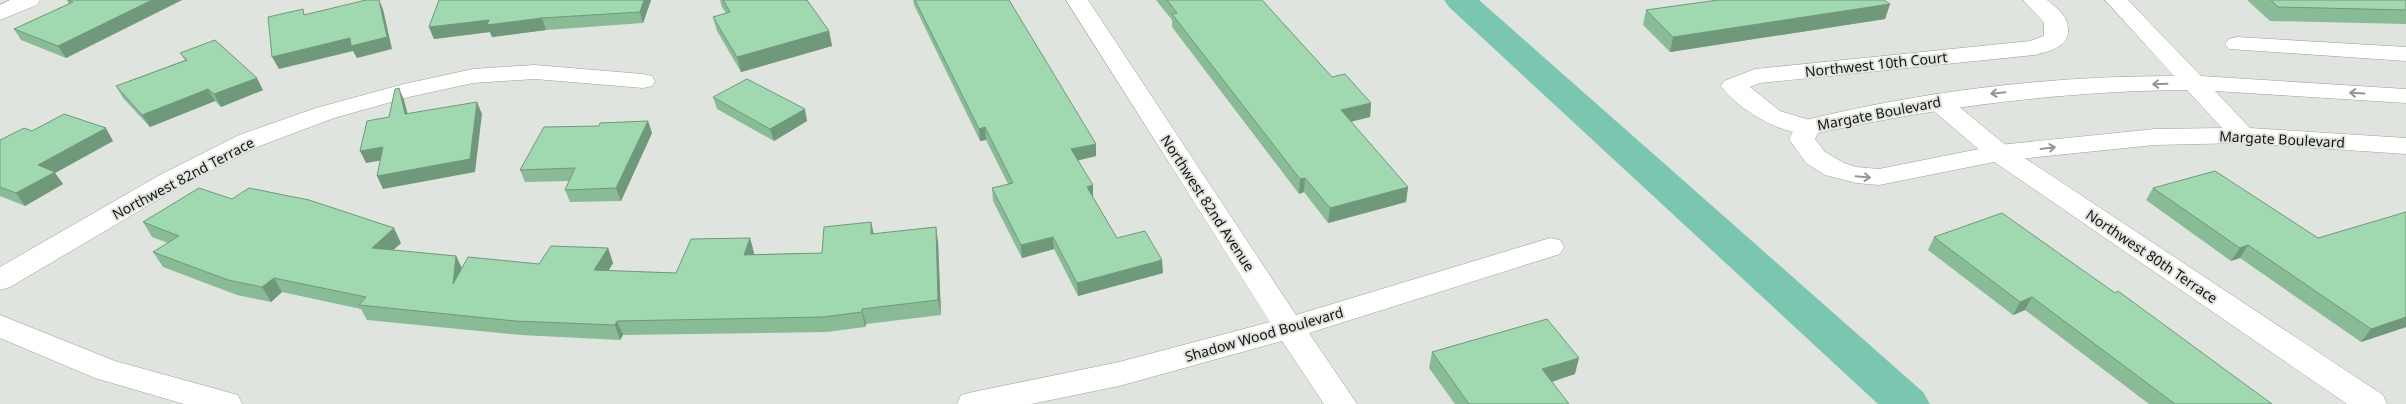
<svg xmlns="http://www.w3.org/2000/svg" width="2406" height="404" viewBox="0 0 2406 404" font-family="'Noto Sans',sans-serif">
<rect width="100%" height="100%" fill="#e0e4de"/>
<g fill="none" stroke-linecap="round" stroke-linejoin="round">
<!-- canal -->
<path fill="#7ac6b1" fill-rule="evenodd" d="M 1444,0 L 1479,0 L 1923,392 L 1930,404 L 1878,404 L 1449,7 Z"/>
<defs>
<path id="minor" d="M 10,0 L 40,0 L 37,5 L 0,20 L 0,5 Z
M 1066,0 L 1088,0 L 1296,315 L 1550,238 L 1560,240 L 1564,247 L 1560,254 L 1309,333 L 1357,404 L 1324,404 L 1282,341 L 1119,386 L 1031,404 L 957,404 L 961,395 L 973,392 L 1119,362 L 1270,322 Z
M 2023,0 L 2047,0 C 2053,5 2064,13 2066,20 C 2075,45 2054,50 2035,55 L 1760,83 L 1750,87 L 1780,111 L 1816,122 L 1820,127 L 1816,132 C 1787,140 1737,109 1721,86 L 1724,81 L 1755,69 L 2030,41 L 2044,36 L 2044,22 Z
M 2237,37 L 2406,47 L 2406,61 L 2229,49 L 2225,44 L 2229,39 Z
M 535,65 L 643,74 L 652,76 L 655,81 L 652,86 L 643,88 L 535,79 L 473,83 L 409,97 L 334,118 L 257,147 L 178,188 L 10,287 L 0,290 L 0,267 L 158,176 L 239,135 L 316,108 L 404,84 L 473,69 Z
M 1937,94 L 1946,96 L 2008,147 L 2383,395 L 2387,404 L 2347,404 L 1990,159 L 1928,106 L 1925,101 L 1928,96 Z
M 0,315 L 115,361 L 238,395 L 242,404 L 184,404 L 95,378 L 0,338 Z"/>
<path id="tertiary" d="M 2105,0 L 2128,0 L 2201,76 L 2406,89 L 2406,103 L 2215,91 L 2250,128 L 2406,138 L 2406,154 L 2243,143 L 2155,145 L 1999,161 L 1879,185 L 1856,183 L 1825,175 L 1806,163 L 1789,139 L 1798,122 C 1920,91 2049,76 2174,76 ZM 2187,90 L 2222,128 L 2155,129 L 1999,145 L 1879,169 L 1856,167 L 1844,163 L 1825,152 L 1815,139 L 1818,133 C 1940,107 2062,91 2187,90 Z"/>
</defs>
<!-- minor casing -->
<use href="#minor" stroke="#9da09b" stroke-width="1"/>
<!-- tertiary casing -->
<use href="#tertiary" stroke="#9da09b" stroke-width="1"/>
<!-- minor -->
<use href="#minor" fill="#fff" fill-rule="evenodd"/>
<!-- tertiary -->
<use href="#tertiary" fill="#fff" fill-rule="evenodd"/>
</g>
<!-- wall -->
<path fill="#8abb97" d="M 67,0 L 182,0 L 66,58 L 21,40 L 14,29 L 69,4 Z
M 439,0 L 651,0 L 643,23 L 546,30 L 492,37 L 490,32 L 434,39 L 429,27 Z
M 720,0 L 807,0 L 829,31 L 832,46 L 741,72 L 717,31 L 713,17 L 726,13 L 722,7 Z
M 913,0 L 1009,0 L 1096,156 L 1078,160 L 1093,198 L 1117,238 L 1163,273 L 1078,296 L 1054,249 L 1022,258 L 993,201 L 992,188 L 1008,184 L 986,140 L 980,141 L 914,5 Z
M 1156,0 L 1262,0 L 1332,77 L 1371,103 L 1370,117 L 1351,122 L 1408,187 L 1406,202 L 1328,223 L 1304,192 L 1299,194 L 1172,27 L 1172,20 Z
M 2247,0 L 2406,0 L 2406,24 L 2270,21 Z
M 1890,4 L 1885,19 L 1670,52 L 1643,25 L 1646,10 Z
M 180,53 L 263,90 L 221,107 L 215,101 L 150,127 L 123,98 L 116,86 L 185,60 Z
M 713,97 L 807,121 L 774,141 L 717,109 Z
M 648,121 L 652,133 L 621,201 L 570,202 L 565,190 L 569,181 L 525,182 L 520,170 L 599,126 Z
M 32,131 L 113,141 L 55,173 L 63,184 L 25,206 L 0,196 L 0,140 Z
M 2153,188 L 2318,238 L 2406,327 L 2361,342 L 2240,258 L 2231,261 L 2146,200 Z
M 232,199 L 401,243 L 393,250 L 456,256 L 462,268 L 539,264 L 608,248 L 613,263 L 608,271 L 676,273 L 750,238 L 754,253 L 754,254 L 822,253 L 871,222 L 874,234 L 938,241 L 941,315 L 866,324 L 865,327 L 827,332 L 623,335 L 620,340 L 521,335 L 367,320 L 361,309 L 282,292 L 271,302 L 237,295 L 163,267 L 153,252 L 168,243 L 152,237 L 143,222 Z
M 1934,237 L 2272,404 L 2149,404 L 2025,310 L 2013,315 L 1928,250 Z
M 1432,352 L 1575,374 L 1552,382 L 1569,404 L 1455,404 L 1429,368 Z"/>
<!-- shaded-wall -->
<path fill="#70987b" d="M 152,0 L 182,0 L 66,58 L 58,46 Z
M 379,0 L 383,9 L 392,49 L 357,58 L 353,51 L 279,69 L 272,57 Z
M 644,0 L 651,0 L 643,23 L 640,12 Z
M 1890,4 L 1885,19 L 1670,52 L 1673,37 Z
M 542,18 L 546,30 L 492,37 L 490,32 L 434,39 L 429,27 L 489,20 Z
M 829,31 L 832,46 L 741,72 L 737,57 Z
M 257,78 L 263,90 L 221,107 L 214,94 Z
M 399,88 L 404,100 L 411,126 L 405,114 Z
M 208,89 L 215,101 L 150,127 L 142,115 Z
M 477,102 L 482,114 L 475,172 L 383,189 L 377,176 Z
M 1371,103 L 1370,117 L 1340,124 L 1341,110 Z
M 805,109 L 807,121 L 774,141 L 770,129 Z
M 648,121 L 652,133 L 621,201 L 616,188 Z
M 985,127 L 986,140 L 980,141 L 979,129 Z
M 106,128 L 113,141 L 55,173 L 63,184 L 25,206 L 16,193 L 38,165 Z
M 1096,144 L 1096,156 L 1072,162 L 1071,149 Z
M 383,147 L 389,159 L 366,163 L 360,151 Z
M 1305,178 L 1304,192 L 1299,194 L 1300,179 Z
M 1093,185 L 1093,198 L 1087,187 Z
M 1408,187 L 1406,202 L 1328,223 L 1330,208 Z
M 871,222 L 874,236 L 871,234 Z
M 936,227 L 938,241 L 941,315 L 938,300 Z
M 394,228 L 401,243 L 379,263 L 372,248 Z
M 1053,237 L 1054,249 L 1022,258 L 1021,245 Z
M 750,238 L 754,253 L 748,269 L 744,255 Z
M 2248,245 L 2240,258 L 2231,261 L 2240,248 Z
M 608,248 L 613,263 L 600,285 L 594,270 Z
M 456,256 L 463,271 L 453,284 Z
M 1162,260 L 1163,273 L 1078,296 L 1077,283 Z
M 274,278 L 282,292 L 271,302 L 262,287 Z
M 2032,297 L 2025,310 L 2013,315 L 2020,302 Z
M 862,309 L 866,324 L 865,327 L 862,312 Z
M 2406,317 L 2406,327 L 2361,342 L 2371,329 Z
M 617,321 L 623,335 L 620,340 L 615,325 Z
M 1579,358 L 1575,374 L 1538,386 L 1542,369 Z"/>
<!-- building -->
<path fill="#a0d9b0" stroke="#70987b" d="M 68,0 L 152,0 L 58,46 L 14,29 L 73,2 Z
M 366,0 L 379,0 L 387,37 L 351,46 L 350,38 L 272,57 L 268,17 L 303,9 L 304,15 Z
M 439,0 L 644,0 L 640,12 L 542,18 L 487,25 L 489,20 L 429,27 Z
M 723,0 L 807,0 L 829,31 L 737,57 L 713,17 L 730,12 Z
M 915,0 L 1009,0 L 1096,144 L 1071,149 L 1093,185 L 1087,187 L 1117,238 L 1145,231 L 1162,260 L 1077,283 L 1053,237 L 1021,245 L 992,188 L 1013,183 L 985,127 L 979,129 Z
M 1167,0 L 1262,0 L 1332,77 L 1345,74 L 1371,103 L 1341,110 L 1408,187 L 1330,208 L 1305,178 L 1300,179 L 1172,14 L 1177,13 Z
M 1718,0 L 1884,0 L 1890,4 L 1673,37 L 1646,10 Z
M 2271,0 L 2406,0 L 2406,10 L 2278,7 Z
M 215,40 L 257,78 L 214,94 L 208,89 L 142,115 L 116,86 L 187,60 L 180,53 Z
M 747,79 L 805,109 L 770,129 L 713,97 Z
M 399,88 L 405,114 L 477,102 L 470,159 L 377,176 L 383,147 L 360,151 L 367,121 L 389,117 L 395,89 Z
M 64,114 L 106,128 L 38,165 L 55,172 L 16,193 L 0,187 L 0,140 L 24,128 L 32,131 Z
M 648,121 L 616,188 L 565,190 L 575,168 L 520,170 L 544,127 L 599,126 L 600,123 Z
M 2215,171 L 2318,238 L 2406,212 L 2406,317 L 2371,329 L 2248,245 L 2240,248 L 2153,188 Z
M 199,188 L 232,199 L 249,188 L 309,200 L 394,228 L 372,248 L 456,256 L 453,284 L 468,257 L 539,264 L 551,246 L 608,248 L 594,270 L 676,273 L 691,239 L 750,238 L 744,255 L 822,253 L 824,227 L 871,222 L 871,234 L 936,227 L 938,300 L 862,309 L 862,312 L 823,317 L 617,321 L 615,325 L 515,321 L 359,305 L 366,297 L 274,278 L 262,287 L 228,280 L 153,252 L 179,236 L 143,222 Z
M 2002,213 L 2115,293 L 2118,291 L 2272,404 L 2175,404 L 2032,297 L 2020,302 L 1934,237 Z
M 1547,319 L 1579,358 L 1542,369 L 1569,404 L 1469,404 L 1432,352 Z"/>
<!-- one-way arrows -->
<defs><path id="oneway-shaft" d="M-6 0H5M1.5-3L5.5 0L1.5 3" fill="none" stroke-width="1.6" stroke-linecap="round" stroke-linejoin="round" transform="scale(1.25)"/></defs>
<g stroke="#959695">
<use href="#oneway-shaft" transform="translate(2160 84) rotate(178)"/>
<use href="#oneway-shaft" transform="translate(1998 93) rotate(174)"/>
<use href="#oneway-shaft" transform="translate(2357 93) rotate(-177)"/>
<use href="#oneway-shaft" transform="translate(2048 148) rotate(-7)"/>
<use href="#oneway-shaft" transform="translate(1863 177) rotate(5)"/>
</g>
<g text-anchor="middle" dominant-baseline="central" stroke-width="4" stroke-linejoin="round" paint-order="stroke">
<!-- street labels -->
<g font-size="14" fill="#141513" stroke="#e0e4de">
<text transform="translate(1876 64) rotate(-6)">Northwest 10th Court</text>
<text transform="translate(1879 113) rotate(-11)">Margate Boulevard</text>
<text transform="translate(2282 139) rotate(3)">Margate Boulevard</text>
<text transform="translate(183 178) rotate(-28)">Northwest 82nd Terrace</text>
<text transform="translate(1208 203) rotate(57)">Northwest 82nd Avenue</text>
<text transform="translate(2152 256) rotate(34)">Northwest 80th Terrace</text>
<text transform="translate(1264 334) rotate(-16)">Shadow Wood Boulevard</text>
</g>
</g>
</svg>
